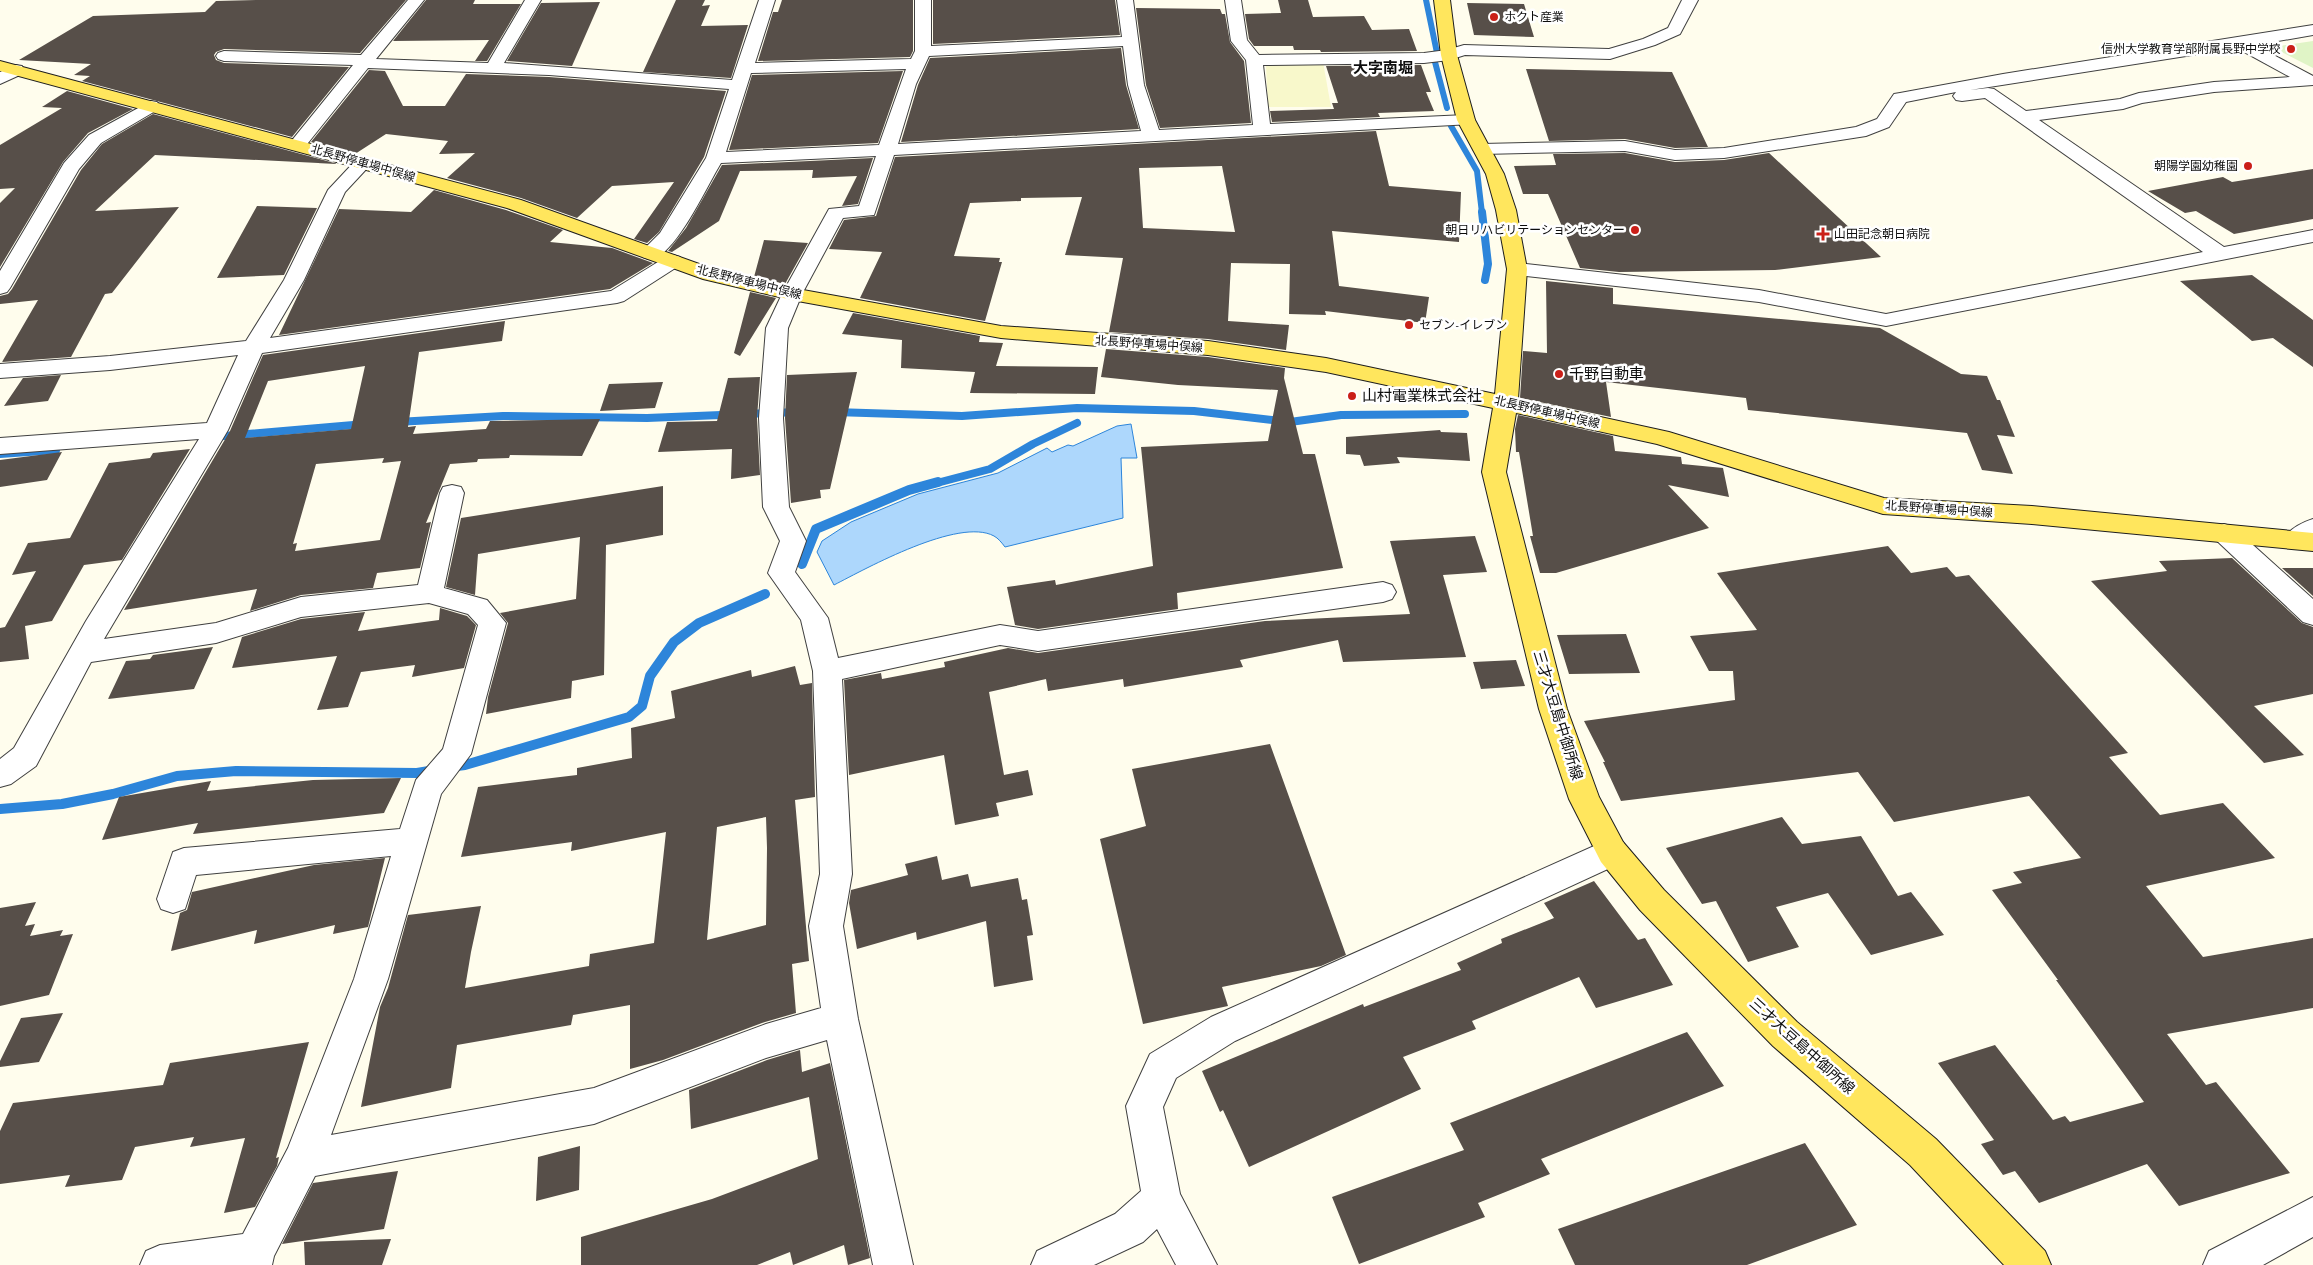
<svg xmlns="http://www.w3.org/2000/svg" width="2313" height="1265" viewBox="0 0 2313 1265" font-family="'Crimson Pro','Noto Sans JP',serif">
<rect width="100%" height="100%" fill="#fffded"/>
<!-- farmland -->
<path fill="#f8f8cb" d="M 1323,62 L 1331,107 L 1268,107 L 1266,66 L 1270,63 Z"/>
<!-- pitch -->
<path fill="#e0f4c6" d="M 2313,41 L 2313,68 L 2272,47 Z"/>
<!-- water -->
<path fill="#add7fc" stroke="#2d85da" d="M 1131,424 L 1137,458 L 1121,458 L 1123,518 L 1005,547 C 1002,543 998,538 994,536 C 959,517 867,568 834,585 L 817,552 L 822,541 L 851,522 L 918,494 L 998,473 L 1047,448 L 1052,452 L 1068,445 L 1073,446 L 1117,426 Z"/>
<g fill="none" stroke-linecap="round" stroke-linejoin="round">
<!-- stream-far2 -->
<path stroke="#2d85da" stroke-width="6" d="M 1426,0 L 1437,53
M 1435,62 L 1447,108
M 1451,126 L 1477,171 L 1482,213"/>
<!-- stream-far1 -->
<path stroke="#2d85da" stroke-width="8" d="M 1482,212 L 1488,264 L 1485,280
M 834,412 L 962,416 L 1077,408 L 1194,411 L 1290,422 L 1341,415 L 1465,414
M 397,422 L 503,416 L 647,418 L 797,412
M 213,437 L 365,424
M 0,454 L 56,450
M 933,484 L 990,469 L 1033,444 L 1077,423"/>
<!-- stream -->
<path stroke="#2d85da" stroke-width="10" d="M 802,564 L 816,529 L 909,490 L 938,482
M 449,767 L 465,765 L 629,717 L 642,706 L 650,676 L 674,642 L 699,623 L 765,594
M 0,809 L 62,804 L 113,794 L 177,776 L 236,771 L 417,773 L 435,770"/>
</g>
<!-- building -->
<path fill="#574f49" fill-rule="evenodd" d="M 259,0 L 406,0 L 360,53 L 224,49 L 216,52 L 214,55 L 216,60 L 224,63 L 349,67 L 292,137 L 82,81 L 90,76 L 74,75 L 91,64 L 19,60 L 93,16 L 205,12 L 216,1 Z
M 426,0 L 475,0 L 473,4 L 521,4 L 487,61 L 475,61 L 489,40 L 393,41 Z
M 676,0 L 705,0 L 702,6 L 710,5 L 701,26 L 748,25 L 731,78 L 643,72 Z
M 782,0 L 913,0 L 913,51 L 910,57 L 758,61 L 773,12 L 778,12 Z
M 933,0 L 1115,0 L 1120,35 L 933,44 Z
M 1278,0 L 1308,0 L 1313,17 L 1364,16 L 1372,30 L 1409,29 L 1417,51 L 1321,52 L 1320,50 L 1294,50 L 1293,46 L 1254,46 L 1249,39 L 1245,14 L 1281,13 Z
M 600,2 L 572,66 L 507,61 L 541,3 Z
M 1467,3 L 1524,4 L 1534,37 L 1474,35 Z
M 1136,8 L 1220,9 L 1222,14 L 1225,14 L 1230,42 L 1244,61 L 1251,123 L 1160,128 L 1146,85 Z
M 1121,48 L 1126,85 L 1139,129 L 901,142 L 918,85 L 930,58 Z
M 1421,65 L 1431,92 L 1426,92 L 1434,111 L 1378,113 L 1380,117 L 1272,122 L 1270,111 L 1334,109 L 1332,103 L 1338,103 L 1326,66 Z
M 1526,69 L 1672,72 L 1708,147 L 1675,148 L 1625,139 L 1549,141 Z
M 369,70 L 385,71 L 403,106 L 445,106 L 466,74 L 549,77 L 726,91 L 704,157 L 659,232 L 647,243 L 634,239 L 674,182 L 612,186 L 577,218 L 521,198 L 447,178 L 475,153 L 439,154 L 448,141 L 386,134 L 355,154 L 311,142 Z
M 903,71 L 878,143 L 729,150 L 752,75 Z
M 67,91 L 133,109 L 88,133 L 63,162 L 0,267 L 0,203 L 15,188 L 0,189 L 0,145 L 62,108 L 42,107 Z
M 153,114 L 338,164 L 155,155 L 95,211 L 179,207 L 112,293 L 105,294 L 71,357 L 2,362 L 38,300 L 0,304 L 0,296 L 8,294 L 12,289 L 81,170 L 102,144 Z
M 1376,131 L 1389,186 L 1461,192 L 1459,242 L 1332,231 L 1339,286 L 1429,297 L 1425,323 L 1325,311 L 1326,315 L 1289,314 L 1290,264 L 1231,263 L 1228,321 L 1289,325 L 1286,350 L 1208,339 L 1109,332 L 1123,258 L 1065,255 L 1082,197 L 1021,198 L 1021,201 L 970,203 L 954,256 L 1000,258 L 999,262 L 1002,262 L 985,321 L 860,298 L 882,252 L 829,249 L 844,220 L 876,216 L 895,157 ZM 1222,166 L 1235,232 L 1143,228 L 1139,168 Z
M 1625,153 L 1675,162 L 1724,160 L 1769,153 L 1881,257 L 1775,270 L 1619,272 L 1580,268 L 1548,194 L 1523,194 L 1514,166 L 1556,165 L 1553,154 Z
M 873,158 L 858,204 L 842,206 L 857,176 L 812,178 L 813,170 L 740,171 L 719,221 L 672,252 L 668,251 L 686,228 L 722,165 Z
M 2313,169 L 2313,219 L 2234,234 L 2196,211 L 2185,213 L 2148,191 L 2223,177 L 2232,182 Z
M 434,190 L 506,210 L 563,230 L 550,242 L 612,248 L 653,263 L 610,289 L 279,335 L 339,209 L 411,212 Z
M 257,206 L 317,208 L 284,275 L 217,278 Z
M 764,240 L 808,243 L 785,284 L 754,277 Z
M 2252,275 L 2313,320 L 2313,367 L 2273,338 L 2252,341 L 2180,281 Z
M 1546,281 L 1613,288 L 1613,304 L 1880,328 L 1961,374 L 1987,376 L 1997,400 L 2000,400 L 2015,437 L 1997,435 L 2013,474 L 1982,470 L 1967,433 L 1748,410 L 1746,398 L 1606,382 L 1611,417 L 1520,398 L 1523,351 L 1547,353 Z
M 750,292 L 776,298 L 740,356 L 734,353 Z
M 853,313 L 980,336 L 979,342 L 1003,343 L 996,366 L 1098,367 L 1095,394 L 970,393 L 975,372 L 901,368 L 902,340 L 842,334 Z
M 505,321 L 502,341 L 419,352 L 408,427 L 416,426 L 413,434 L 486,429 L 490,421 L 600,419 L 582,456 L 510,455 L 509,458 L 478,459 L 477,462 L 450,464 L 426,523 L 431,522 L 420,568 L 377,573 L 373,588 L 301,595 L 250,611 L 257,589 L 124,610 L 230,431 L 263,355 ZM 365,366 L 351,429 L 245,438 L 268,381 ZM 384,458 L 382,463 L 401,461 L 380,540 L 295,551 L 297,543 L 293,544 L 316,464 Z
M 1106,349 L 1208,357 L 1285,368 L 1284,378 L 1303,454 L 1315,454 L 1343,568 L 1177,593 L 1178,609 L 1038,629 L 1015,625 L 1007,587 L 1055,580 L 1056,585 L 1153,566 L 1141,447 L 1268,441 L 1278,390 L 1178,385 L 1101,377 Z
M 857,372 L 830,489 L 820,490 L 821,498 L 791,503 L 785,418 L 787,375 Z
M 61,375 L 48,401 L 4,406 L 23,378 Z
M 760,377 L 757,418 L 760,475 L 731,479 L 732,449 L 658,452 L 667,422 L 717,421 L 728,378 Z
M 663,382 L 655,408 L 600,411 L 609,384 Z
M 1518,415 L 1613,436 L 1615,451 L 1681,457 L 1682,464 L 1723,468 L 1729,497 L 1668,485 L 1709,528 L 1556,573 L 1540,573 L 1530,536 L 1533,536 L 1519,452 L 1516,452 L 1515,429 Z
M 1440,430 L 1441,432 L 1467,433 L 1470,461 L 1397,457 L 1400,463 L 1364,466 L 1360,455 L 1346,454 L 1346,437 Z
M 190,449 L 122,560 L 84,565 L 52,621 L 25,626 L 29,659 L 0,662 L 0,628 L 5,627 L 36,571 L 12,575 L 28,543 L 70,538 L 109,463 L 150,458 L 153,453 Z
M 62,452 L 47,480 L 0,487 L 0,460 Z
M 663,486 L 663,535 L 606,545 L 604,675 L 572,681 L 571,698 L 486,714 L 488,697 L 508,623 L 500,613 L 576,599 L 580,537 L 478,554 L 475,595 L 446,587 L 461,518 Z
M 1475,536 L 1487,572 L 1443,575 L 1466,657 L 1343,662 L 1338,640 L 1240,660 L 1243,667 L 1124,687 L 1123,679 L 1048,691 L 1046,679 L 989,692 L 1004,775 L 1028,770 L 1033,795 L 996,803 L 999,816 L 955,825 L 944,755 L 849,775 L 844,680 L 881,673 L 882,679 L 945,667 L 944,662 L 1008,648 L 1038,653 L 1265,621 L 1410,614 L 1390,541 Z
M 1888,546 L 1911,573 L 1947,567 L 1956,577 L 1969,575 L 2128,753 L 2109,757 L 2160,815 L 2223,803 L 2275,858 L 2146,886 L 2203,957 L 2313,938 L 2313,1008 L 2167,1034 L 2206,1085 L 2216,1082 L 2290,1173 L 2179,1206 L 2147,1164 L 2039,1203 L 2015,1171 L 2003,1175 L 1981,1144 L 1994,1140 L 1938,1063 L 1995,1045 L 2053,1120 L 2065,1116 L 2070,1122 L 2144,1102 L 2056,980 L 2058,980 L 1992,890 L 2022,883 L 2013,872 L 2081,858 L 2029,796 L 1894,822 L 1858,772 L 1621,801 L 1603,762 L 1605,762 L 1584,721 L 1735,700 L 1733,671 L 1709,671 L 1690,636 L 1757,630 L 1717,573 Z
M 2232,558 L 2302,623 L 2313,627 L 2313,694 L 2254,706 L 2304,755 L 2264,763 L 2091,581 L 2167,571 L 2159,561 Z
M 2282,568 L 2313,568 L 2313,596 Z
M 440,608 L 467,616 L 476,625 L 464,668 L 412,677 L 415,665 L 361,672 L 348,707 L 317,710 L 337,656 L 232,668 L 242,637 L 301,619 L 365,612 L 358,631 L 439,620 Z
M 1626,634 L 1640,673 L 1569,674 L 1557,635 Z
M 213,647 L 194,689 L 108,699 L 126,661 L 150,659 L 153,655 Z
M 1516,660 L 1525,686 L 1481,689 L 1473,662 Z
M 795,666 L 800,685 L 812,683 L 815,797 L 795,800 L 809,961 L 792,964 L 796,1013 L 765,1022 L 663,1060 L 630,1069 L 630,1005 L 573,1015 L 571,1025 L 457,1045 L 451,1088 L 361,1107 L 380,1007 L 388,988 L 408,915 L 481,906 L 471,952 L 465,988 L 589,966 L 590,954 L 654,943 L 666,832 L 571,851 L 572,842 L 461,857 L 478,787 L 577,775 L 577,768 L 632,758 L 631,728 L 675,718 L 671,691 L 751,670 L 752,677 ZM 766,817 L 767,848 L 766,925 L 707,940 L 717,827 Z
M 1270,744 L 1346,955 L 1321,966 L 1222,987 L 1228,1006 L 1143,1024 L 1100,839 L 1146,826 L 1132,769 Z
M 401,778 L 384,813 L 193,834 L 198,823 L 102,840 L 119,797 L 211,781 L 207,791 L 313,780 Z
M 1782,817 L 1802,844 L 1861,836 L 1898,896 L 1911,892 L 1944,935 L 1871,955 L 1828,893 L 1776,907 L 1799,947 L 1748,962 L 1716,901 L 1702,904 L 1666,848 Z
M 937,856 L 942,880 L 968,874 L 971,887 L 1018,878 L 1022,900 L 1027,899 L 1033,935 L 1027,936 L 1033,980 L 994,987 L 986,921 L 917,940 L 916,932 L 857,949 L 849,903 L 851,890 L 908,875 L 905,864 Z
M 385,858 L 368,927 L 333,934 L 335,925 L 254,944 L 257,930 L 171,951 L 180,913 L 187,910 L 192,892 L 314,865 Z
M 1594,881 L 1638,940 L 1645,938 L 1673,985 L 1596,1008 L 1579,977 L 1472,1021 L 1476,1029 L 1403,1057 L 1421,1089 L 1249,1167 L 1223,1110 L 1220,1112 L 1202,1071 L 1363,1004 L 1364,1007 L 1461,970 L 1457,963 L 1502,943 L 1501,939 L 1554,918 L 1544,903 Z
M 36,902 L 25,926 L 35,924 L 30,936 L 63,930 L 60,936 L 73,934 L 49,995 L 0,1006 L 0,908 Z
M 63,1013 L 39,1062 L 0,1067 L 0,1061 L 21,1018 Z
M 1687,1032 L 1724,1086 L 1541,1159 L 1550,1174 L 1478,1203 L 1485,1217 L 1359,1264 L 1332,1197 L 1464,1150 L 1450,1123 Z
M 309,1042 L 276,1158 L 279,1157 L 277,1166 L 255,1207 L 224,1213 L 245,1138 L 190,1147 L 194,1137 L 135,1147 L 122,1180 L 65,1187 L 70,1175 L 0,1184 L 0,1131 L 13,1103 L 163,1085 L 170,1063 Z
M 800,1050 L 802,1072 L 830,1063 L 870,1258 L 848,1265 L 844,1245 L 793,1265 L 790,1252 L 757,1265 L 581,1265 L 581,1237 L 712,1199 L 818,1159 L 809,1097 L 691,1129 L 689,1090 L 767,1060 Z
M 1805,1143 L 1857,1225 L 1747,1265 L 1575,1265 L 1558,1229 Z
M 580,1146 L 579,1190 L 536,1201 L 538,1157 Z
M 398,1171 L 384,1229 L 282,1244 L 313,1183 Z
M 391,1239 L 382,1265 L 305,1265 L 304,1242 Z"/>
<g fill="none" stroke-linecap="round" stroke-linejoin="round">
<defs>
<path id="minor" d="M 408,0 L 424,0 L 376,59 L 488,63 L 525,0 L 541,0 L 504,63 L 732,80 L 759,0 L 775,0 L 755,63 L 911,59 L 915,51 L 915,0 L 931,0 L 931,46 L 1122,37 L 1117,0 L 1133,0 L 1144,85 L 1159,130 L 1253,125 L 1246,60 L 1231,41 L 1225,0 L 1241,0 L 1247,40 L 1259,55 L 1424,53 L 1447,50 L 1464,45 L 1609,49 L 1643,39 L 1668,28 L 1682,0 L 1698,0 L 1680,34 L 1655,45 L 1610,59 L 1465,55 L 1449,60 L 1424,63 L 1263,65 L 1270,124 L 1466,115 L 1472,116 L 1475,120 L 1472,124 L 894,155 L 874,215 L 843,218 L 802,294 L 788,328 L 783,418 L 789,507 L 806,541 L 795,572 L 828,618 L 838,658 L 1000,625 L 1038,631 L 1383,582 L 1392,585 L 1396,592 L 1392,599 L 1383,602 L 1038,651 L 1000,645 L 842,679 L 852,874 L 843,926 L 858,1019 L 913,1265 L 873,1265 L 827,1040 L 766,1058 L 594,1124 L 315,1176 L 274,1256 L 272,1265 L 140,1265 L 146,1251 L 160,1245 L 243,1234 L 288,1148 L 354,979 L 391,856 L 196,875 L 185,909 L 173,913 L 161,909 L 157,899 L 173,852 L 184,848 L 400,829 L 416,780 L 443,749 L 478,625 L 468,614 L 429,603 L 301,617 L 216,643 L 91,662 L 36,766 L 11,784 L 0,787 L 0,759 L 14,748 L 86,621 L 199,439 L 0,454 L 0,438 L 207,423 L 238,355 L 110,370 L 0,378 L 0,364 L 110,356 L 246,341 L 284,280 L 328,190 L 357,159 L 369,159 L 372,163 L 345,192 L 304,280 L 270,338 L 611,291 L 666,257 L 673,255 L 680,257 L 683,261 L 680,265 L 624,301 L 617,303 L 262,353 L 228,430 L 104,639 L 216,623 L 301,597 L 418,585 L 440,493 L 443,487 L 452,485 L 461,487 L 464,493 L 444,588 L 487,600 L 506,623 L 471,754 L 441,794 L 388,979 L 331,1135 L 594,1088 L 766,1024 L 821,1008 L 809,926 L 820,874 L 813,671 L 801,620 L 768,573 L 780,541 L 763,507 L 759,418 L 766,328 L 782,294 L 829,209 L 859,206 L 876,156 L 721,163 C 706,188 682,241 658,257 C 653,260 648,259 643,257 L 640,253 L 660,233 L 706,158 L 729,89 L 549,75 L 368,68 L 304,148 L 292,148 L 289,144 L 353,65 L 224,61 L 218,59 L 216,56 L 218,53 L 224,51 L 361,55 ZM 1123,46 L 1128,85 L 1141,131 L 898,144 L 916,84 L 929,56 ZM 906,69 L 879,145 L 726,152 L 751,73 Z
M 2313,25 L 2313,35 L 2255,45 L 2313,76 L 2313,85 L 2214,92 L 2142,103 L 2123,109 L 2039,120 L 2224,247 L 2313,230 L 2313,242 L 1886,326 L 1759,302 L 1517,275 L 1510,273 L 1507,269 L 1510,265 L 1517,263 L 1759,290 L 1886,314 L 2203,252 L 1985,98 L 1962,101 L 1956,100 L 1953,96 L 1956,92 L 1906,102 L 1889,127 L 1866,136 L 1724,158 L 1675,160 L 1625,151 L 1482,154 L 1476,153 L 1473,149 L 1476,145 L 1482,144 L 1625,141 L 1675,150 L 1724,148 L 1856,127 L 1877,119 L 1894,94 L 1900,93 L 2003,74 ZM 2237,48 L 2290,77 L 2214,82 L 2139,93 L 2120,99 L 2026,111 L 1994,89 L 1988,88 L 1970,90 Z
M 16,65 L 22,66 L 24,70 L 22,74 L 0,84 L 0,72 Z
M 151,101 L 157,102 L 160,106 L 157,110 L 101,143 L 79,169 L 10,288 L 7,292 L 0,294 L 0,271 L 64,163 L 89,135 Z
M 2313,519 L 2313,541 C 2304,547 2298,549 2287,546 L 2283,540 C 2289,529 2301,523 2313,519 Z
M 2224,524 L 2233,527 L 2313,599 L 2313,625 L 2303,622 L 2215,539 L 2211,533 L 2215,527 Z
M 1612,838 L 1623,842 L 1628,852 L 1623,862 L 1235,1041 L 1176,1078 L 1163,1107 L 1180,1194 L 1217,1265 L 1176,1265 L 1157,1229 L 1143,1242 L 1094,1265 L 1031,1265 L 1037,1251 L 1115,1214 L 1141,1191 L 1126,1106 L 1150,1054 L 1211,1017 Z
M 2313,1197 L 2313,1237 L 2263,1265 L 2203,1265 L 2209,1251 Z"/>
<path id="major" d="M 1434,0 L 1450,0 L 1457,55 L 1475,120 L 1504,174 L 1516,210 L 1527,269 L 1518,399 L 1669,432 L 1884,498 L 2032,506 L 2313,533 L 2313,551 L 2032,524 L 1883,514 L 1657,444 L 1516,413 L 1506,472 L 1567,709 L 1599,797 L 1623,842 L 1664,890 L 1797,1022 L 1936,1139 L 2045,1251 L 2051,1265 L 2004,1265 L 1910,1165 L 1773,1046 L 1640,910 L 1601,862 L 1569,799 L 1539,709 L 1482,472 L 1493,408 L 1326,372 L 1208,355 L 1001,338 L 792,300 L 703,279 L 507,208 L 0,71 L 0,61 L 521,200 L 716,270 L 792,288 L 1001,326 L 1208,341 L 1326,358 L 1495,394 L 1507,269 L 1496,210 L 1486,174 L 1457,120 L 1441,55 Z"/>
</defs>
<!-- minor casing -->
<use href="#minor" stroke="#404040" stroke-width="2"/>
<!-- major casing -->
<use href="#major" stroke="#1e1e1e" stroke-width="2"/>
<!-- minor -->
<use href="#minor" fill="#fff" fill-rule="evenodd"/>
<!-- major -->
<use href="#major" fill="#ffe65d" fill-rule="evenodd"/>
</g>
<!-- markers -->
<g fill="#ca1f18" stroke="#fff" stroke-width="2">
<circle cx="1494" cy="17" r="5"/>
<circle cx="2291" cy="49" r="5"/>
<circle cx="2248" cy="166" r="5"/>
<circle cx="1635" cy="230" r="5"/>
<path d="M1820.5 226.5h5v5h5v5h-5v5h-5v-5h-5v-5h5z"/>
<circle cx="1409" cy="325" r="5"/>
<circle cx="1559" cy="374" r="5"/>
<circle cx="1352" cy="396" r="5"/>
</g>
<g text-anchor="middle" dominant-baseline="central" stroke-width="5" stroke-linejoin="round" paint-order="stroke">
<!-- far-poi labels -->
<g font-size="12" fill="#0d0d0d" stroke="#fff" text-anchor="start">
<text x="1504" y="17">ホクト産業</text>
<text x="2281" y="49" text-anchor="end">信州大学教育学部附属長野中学校</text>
<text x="2238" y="166" text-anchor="end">朝陽学園幼稚園</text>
<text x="1625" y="230" text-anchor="end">朝日リハビリテーションセンター</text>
<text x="1834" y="234">山田記念朝日病院</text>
<text x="1419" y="325">セブン-イレブン</text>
</g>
<!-- far-street labels -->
<g font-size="12" fill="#0d0d0d" stroke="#fff">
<text transform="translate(363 163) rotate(16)">北長野停車場中俣線</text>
<text transform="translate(749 282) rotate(14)">北長野停車場中俣線</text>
<text transform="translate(1149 344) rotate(4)">北長野停車場中俣線</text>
<text transform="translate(1547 412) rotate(13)">北長野停車場中俣線</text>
<text transform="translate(1939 509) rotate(4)">北長野停車場中俣線</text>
</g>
<!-- far-quarter labels -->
<g font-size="15" font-weight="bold" fill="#0d0d0d" stroke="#fff">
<text x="1383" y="68">大字南堀</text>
</g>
<!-- poi labels -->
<g font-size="15" fill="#0d0d0d" stroke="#fff" text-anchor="start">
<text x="1569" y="374">千野自動車</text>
<text x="1362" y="396">山村電業株式会社</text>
</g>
<!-- street labels -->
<g font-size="15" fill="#0d0d0d" stroke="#fff">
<text transform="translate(1558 715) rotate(73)">三才大豆島中御所線</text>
<text transform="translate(1802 1046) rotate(42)">三才大豆島中御所線</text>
</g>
</g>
</svg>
